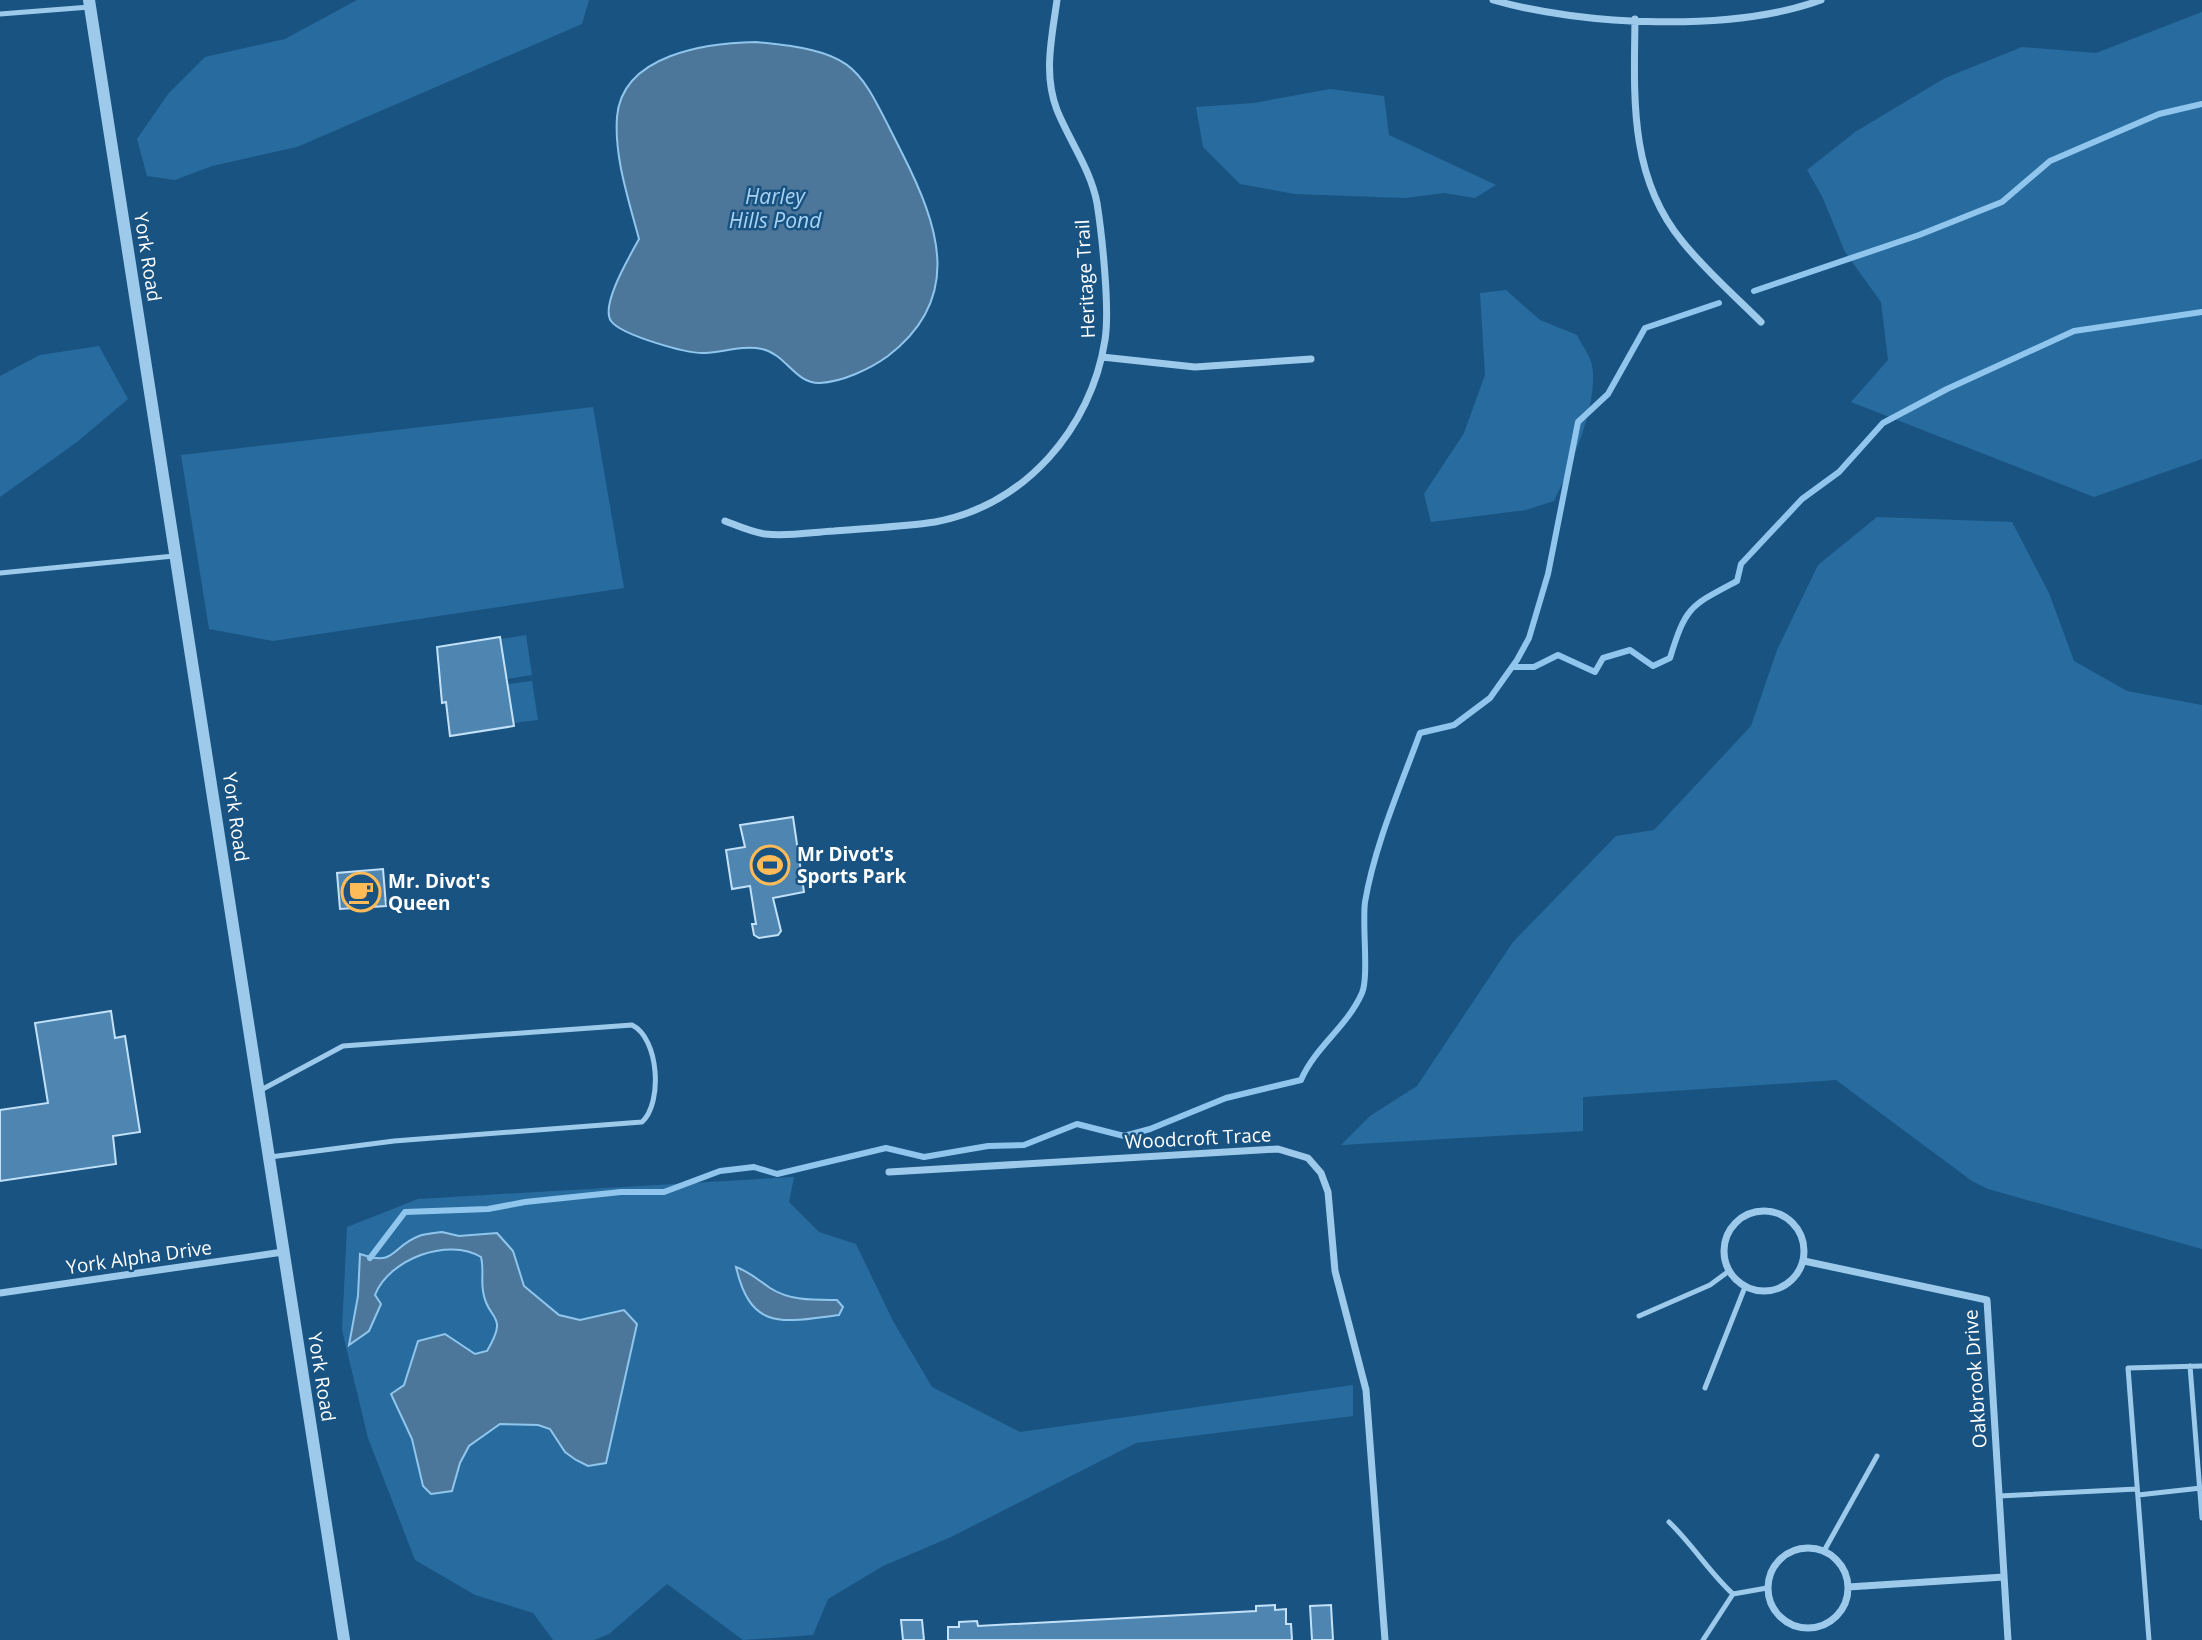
<svg xmlns="http://www.w3.org/2000/svg" width="2202" height="1640" viewBox="0 0 2202 1640" font-family="'Open Sans',sans-serif">
<rect width="100%" height="100%" fill="#195382"/>
<!-- green -->
<path fill="#286c9f" d="M 357,0 L 589,0 L 582,24 L 297,147 L 212,166 L 175,180 L 147,176 L 137,139 L 168,94 L 205,57 L 285,39 Z
M 2202,12 L 2202,459 L 2094,497 L 1851,402 L 1888,360 L 1881,302 L 1845,252 L 1822,196 L 1807,170 L 1855,132 L 1945,78 L 2022,47 L 2096,53 Z
M 1330,89 L 1384,96 L 1389,135 L 1496,185 L 1475,198 L 1444,193 L 1405,198 L 1295,194 L 1240,184 L 1203,147 L 1196,107 L 1254,103 Z
M 1506,290 L 1540,320 L 1577,335 C 1581,344 1590,355 1592,365 C 1599,403 1571,466 1554,501 L 1526,510 L 1431,522 L 1424,494 L 1464,433 L 1485,375 L 1480,293 Z
M 99,346 L 128,399 L 77,442 L 0,497 L 0,376 L 40,355 Z
M 593,407 L 624,588 L 273,641 L 209,629 L 181,455 Z
M 1877,517 L 2012,522 L 2049,593 L 2074,661 L 2127,691 L 2202,705 L 2202,1249 L 1988,1189 L 1972,1181 L 1836,1080 L 1583,1097 L 1583,1131 L 1341,1145 L 1370,1116 L 1417,1086 L 1513,942 L 1616,836 L 1654,830 L 1751,726 L 1777,650 L 1818,565 Z
M 526,635 L 532,675 L 506,679 L 501,639 Z
M 532,681 L 538,720 L 513,723 L 507,684 Z
M 794,1177 L 789,1202 L 819,1232 L 856,1244 L 893,1321 L 932,1387 L 1020,1432 L 1353,1385 L 1353,1416 L 1136,1443 L 951,1537 L 883,1566 L 828,1599 L 813,1635 L 743,1640 L 667,1584 L 609,1634 L 594,1640 L 553,1640 L 533,1613 L 475,1595 L 415,1560 L 368,1438 L 342,1330 L 347,1227 L 418,1199 Z"/>
<!-- water -->
<path fill="#4c779a" stroke="#90c6ed" stroke-width="2" d="M 756,42 C 860,52 857,65 902,153 C 939,226 964,298 888,356 C 870,369 842,382 820,383 C 795,384 786,354 762,349 C 743,345 724,352 705,353 C 687,354 621,335 611,321 C 600,305 630,256 639,239 C 629,201 614,157 617,117 C 622,54 707,43 756,42 Z
M 442,1232 L 459,1236 L 497,1233 L 513,1251 L 524,1286 L 559,1315 L 580,1320 L 624,1310 L 637,1324 L 606,1463 L 588,1466 L 576,1460 L 565,1452 L 550,1429 L 538,1425 L 500,1424 L 469,1446 L 460,1463 L 452,1491 L 431,1494 L 423,1486 L 412,1439 L 391,1394 L 404,1385 L 418,1341 L 445,1334 L 475,1354 L 487,1351 C 510,1312 487,1322 483,1291 C 481,1280 484,1269 481,1257 C 448,1237 389,1259 375,1295 L 381,1304 L 369,1331 L 349,1345 L 358,1296 L 360,1254 C 397,1267 390,1247 419,1236 C 426,1233 435,1233 442,1232 Z
M 736,1267 C 750,1272 758,1280 770,1288 C 790,1301 814,1300 837,1300 L 843,1307 L 839,1315 C 783,1322 751,1332 736,1267 Z"/>
<g fill="none" stroke-linecap="round" stroke-linejoin="round">
<!-- stream -->
<path stroke="#90c6ed" stroke-width="6" d="M 1754,291 L 1919,235 L 2002,202 L 2050,161 L 2159,114 L 2202,104
M 1512,667 L 1534,667 L 1558,655 L 1595,672 L 1603,658 L 1630,650 L 1653,666 L 1670,658 C 1686,606 1690,606 1737,581 L 1741,564 L 1802,499 L 1839,472 L 1883,423 L 1947,389 L 2074,331 L 2202,312
M 370,1258 L 405,1212 L 488,1209 L 525,1202 L 621,1192 L 664,1192 L 720,1171 L 754,1167 L 777,1174 L 886,1148 L 924,1157 L 988,1146 L 1024,1145 L 1077,1124 L 1124,1136 L 1150,1129 L 1226,1098 L 1301,1080 C 1315,1047 1347,1027 1362,993 C 1369,976 1362,925 1365,902 C 1375,844 1400,788 1420,733 L 1454,725 L 1490,698 L 1517,660 L 1529,638 L 1548,574 L 1578,422 L 1608,394 L 1645,328 L 1719,303"/>
</g>
<!-- building -->
<path fill="#4f86b1" stroke="#c2e1f8" stroke-width="2" d="M 500,637 L 514,726 L 450,736 L 446,702 L 442,703 L 437,647 Z
M 793,817 L 804,892 L 773,898 L 781,931 L 778,935 L 759,938 L 754,935 L 752,924 L 756,924 L 750,886 L 732,889 L 726,850 L 745,847 L 740,825 Z
M 383,869 L 386,906 L 340,909 L 337,873 Z
M 111,1011 L 115,1038 L 125,1036 L 140,1132 L 113,1136 L 116,1164 L 0,1181 L 0,1110 L 48,1103 L 35,1023 Z
M 1275,1605 L 1275,1610 L 1286,1609 L 1286,1624 L 1291,1624 L 1292,1640 L 948,1640 L 948,1627 L 959,1627 L 959,1622 L 977,1621 L 978,1626 L 1256,1611 L 1256,1606 Z
M 1331,1605 L 1333,1640 L 1312,1640 L 1310,1606 Z
M 901,1620 L 922,1620 L 924,1640 L 903,1640 Z"/>
<g fill="none" stroke-linecap="round" stroke-linejoin="round">
<!-- service -->
<path stroke="#9dcaeb" stroke-width="5" d="M 0,14 L 90,7
M 0,573 L 174,556
M 261,1090 L 343,1046 L 632,1025 C 659,1038 663,1103 642,1122 L 394,1141 L 270,1157
M 1639,1316 L 1710,1285 L 1729,1271
M 2190,1366 L 2202,1518
M 1705,1388 L 1745,1287
M 2138,1495 L 2201,1488
M 1999,1496 L 2137,1489
M 1669,1522 C 1693,1545 1709,1572 1733,1594
M 1824,1551 L 1877,1456
M 1703,1640 L 1733,1594 L 1767,1588
M 2149,1640 L 2128,1368 L 2202,1366"/>
<!-- minor -->
<path stroke="#9dcaeb" stroke-width="7" d="M 1493,0 C 1583,26 1733,32 1821,0
M 1635,19 C 1634,97 1629,177 1682,241 C 1705,270 1734,295 1761,322
M 1102,357 L 1195,367 L 1311,359
M 725,521 C 738,526 751,532 765,534 C 788,537 812,532 834,531 C 868,528 902,527 935,522 C 1025,505 1091,429 1105,340 C 1110,309 1102,235 1097,203 C 1091,170 1069,140 1057,110 C 1043,74 1052,37 1057,0
M 889,1172 L 1278,1149 L 1308,1158 L 1321,1173 L 1328,1192 L 1335,1271 L 1366,1390 L 1385,1640
M1724 1251a40 40 0 1 1 80 0a40 40 0 1 1-80 0Z
M 1804,1261 L 1987,1300 L 2008,1640
M 0,1293 L 283,1252
M1768 1588a40 40 0 1 1 80 0a40 40 0 1 1-80 0Z
M 1848,1587 L 2004,1577"/>
<!-- tertiary -->
<path stroke="#9dcaeb" stroke-width="12" d="M 89,0 L 344,1640"/>
</g>
<!-- icons -->
<defs>
<symbol id="stadium-ring" viewBox="-11 -11 22 22"><circle r="9.5" fill="#195382" stroke="#febb58" stroke-width="1.5"/><path d="M0-5a6.5 5 0 1 0 0 10a6.5 5 0 1 0 0-10ZM-3.5-1.8h7v3.6h-7Z" fill="#febb58"/></symbol>
<symbol id="cafe-ring" viewBox="-11 -11 22 22"><circle r="9.5" fill="#195382" stroke="#febb58" stroke-width="1.5"/><path d="M-5.5-4.5H6V0H3Q3 3.5 0 3.5H-2.5Q-5.5 3.5-5.5 0ZM3-3.2v2h1.7v-2ZM-6 4.5H4V6H-6Z" fill="#febb58"/></symbol>
</defs>
<g fill-rule="evenodd">
<use href="#stadium-ring" x="748" y="843" width="44" height="44"/>
<use href="#cafe-ring" x="339" y="870" width="44" height="44"/>
</g>
<g text-anchor="middle" dominant-baseline="central" stroke-width="5" stroke-linejoin="round" paint-order="stroke">
<!-- street labels -->
<g font-size="19" fill="#fff" stroke="#195382">
<text transform="translate(148 257) rotate(81)">York Road</text>
<text transform="translate(1085 279) rotate(-93)">Heritage Trail</text>
<text transform="translate(236 817) rotate(82)">York Road</text>
<text transform="translate(1198 1138) rotate(-3)">Woodcroft Trace</text>
<text transform="translate(139 1257) rotate(-8)">York Alpha Drive</text>
<text transform="translate(322 1377) rotate(81)">York Road</text>
<text transform="translate(1975 1379) rotate(-94)">Oakbrook Drive</text>
</g>
<!-- poi labels -->
<g font-size="19" font-weight="bold" fill="#fff" stroke="#195382" text-anchor="start">
<text x="797" y="854">Mr Divot's<tspan x="797" dy="22">Sports Park</tspan></text>
<text x="388" y="881">Mr. Divot's<tspan x="388" dy="22">Queen</tspan></text>
</g>
<!-- water labels -->
<g font-size="21" font-style="italic" fill="#a9d3f3" stroke="#195382">
<text x="775" y="196">Harley<tspan x="775" dy="24">Hills Pond</tspan></text>
</g>
</g>
</svg>
